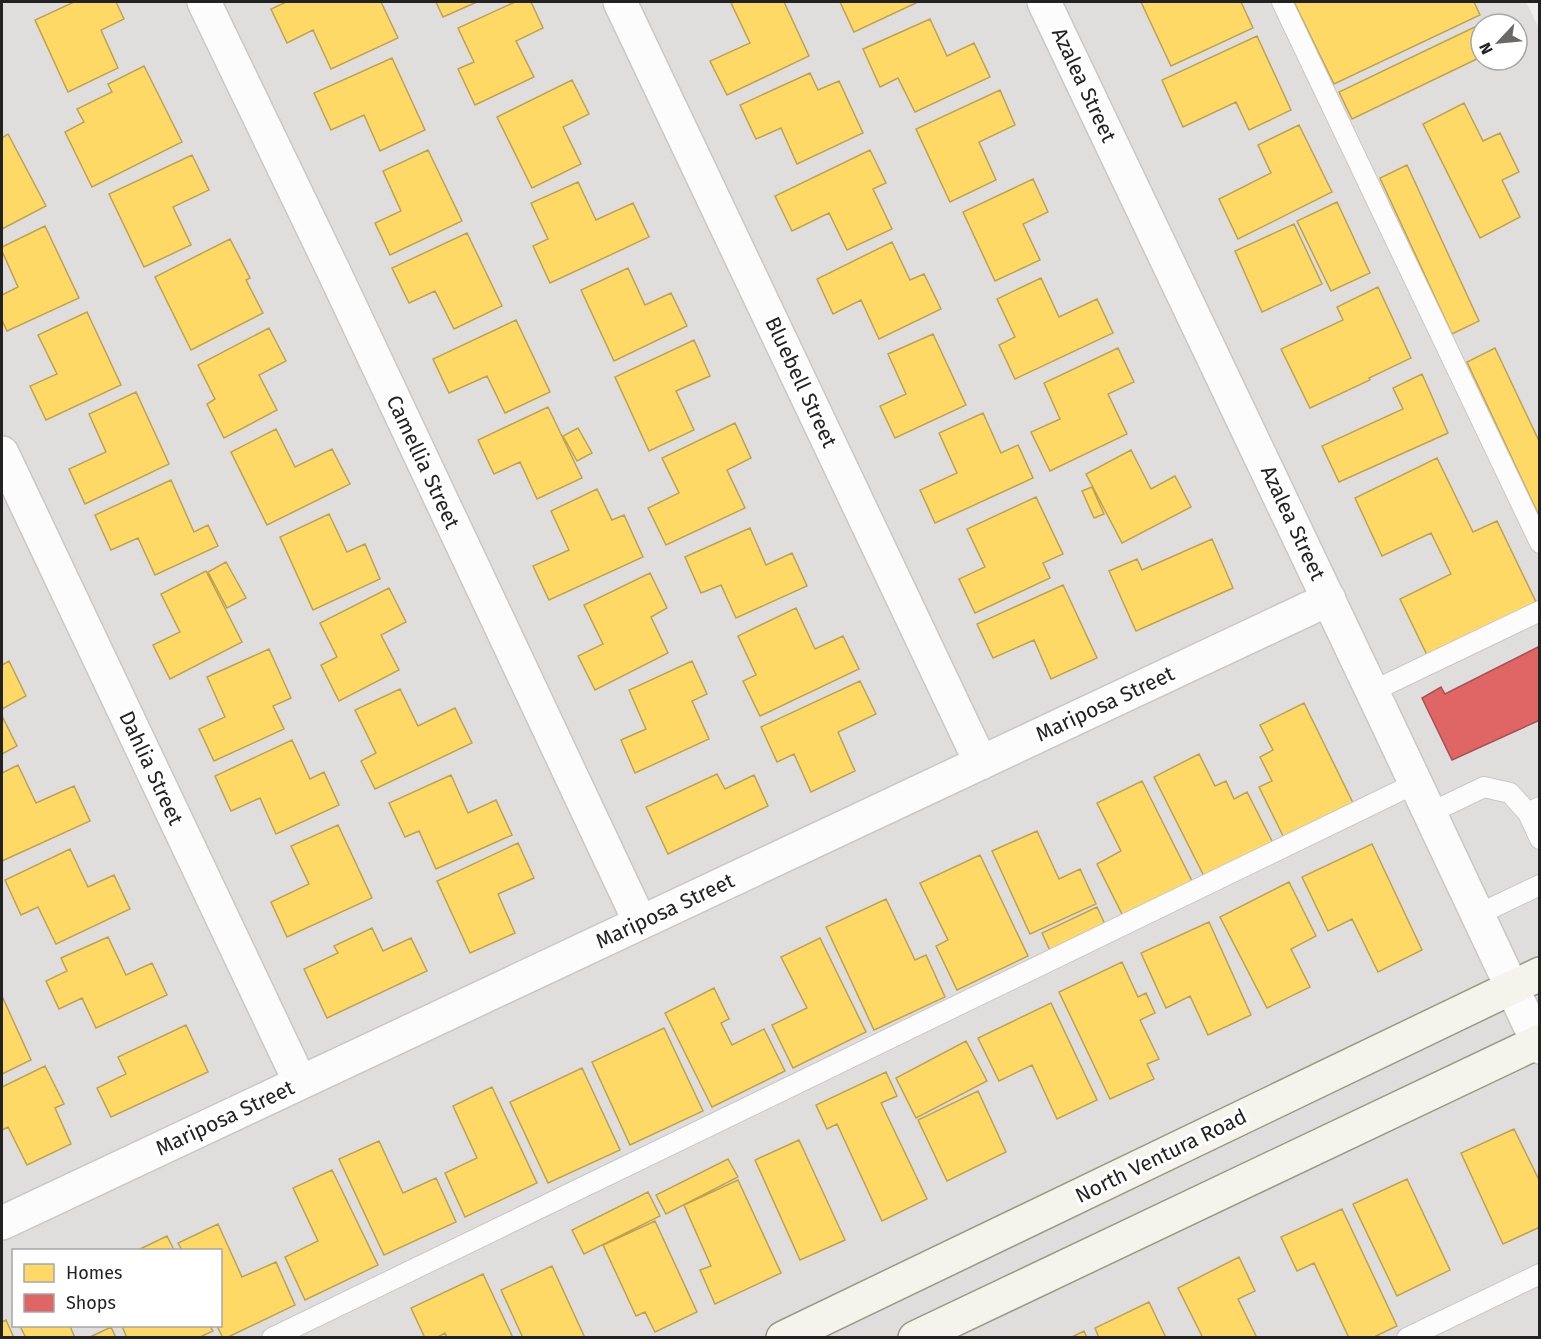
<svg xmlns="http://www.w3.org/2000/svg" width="1541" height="1339" viewBox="0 0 1541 1339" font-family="'Fira Sans',sans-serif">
<rect width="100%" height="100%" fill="#f0eeeb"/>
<!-- residential -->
<path fill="#dfdedc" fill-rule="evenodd" d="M 2,2 L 1526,2 L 1540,30 L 1539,1337 L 2,1338 ZM 1481,24 L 1517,24 L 1517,60 L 1481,60 ZM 14,1250 L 220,1250 L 220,1326 L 14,1326 Z"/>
<!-- homes -->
<path fill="#ffd966" stroke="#bda252" stroke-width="1.5" d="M 74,2 L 116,2 L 124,19 L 101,30 L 118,68 L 68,92 L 35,20 Z
M 286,2 L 381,2 L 398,38 L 331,69 L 313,30 L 287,43 L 271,9 Z
M 436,2 L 477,2 L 443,17 Z
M 515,2 L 531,2 L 543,28 L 516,41 L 534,77 L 475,105 L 458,69 L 474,62 L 458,28 Z
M 735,2 L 784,2 L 809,56 L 727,95 L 710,61 L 750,43 L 731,3 Z
M 840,2 L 918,2 L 854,32 Z
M 1141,2 L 1241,2 L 1253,28 L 1171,66 Z
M 1294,2 L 1474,2 L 1480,15 L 1334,84 Z
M 930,19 L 947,56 L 974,43 L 990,77 L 915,112 L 898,78 L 880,87 L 863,49 Z
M 1481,24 L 1481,57 L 1352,119 L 1339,92 Z
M 1257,36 L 1291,110 L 1249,130 L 1236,102 L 1183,127 L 1162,80 Z
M 392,58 L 425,130 L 380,151 L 364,115 L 331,130 L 314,93 Z
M 144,66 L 182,142 L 92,187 L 65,132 L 84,122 L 77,109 L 112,92 L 108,84 Z
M 810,73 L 818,90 L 839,81 L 863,133 L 797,164 L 781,128 L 756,139 L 740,105 Z
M 572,80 L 589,114 L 563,127 L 581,164 L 532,188 L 497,117 Z
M 1000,90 L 1015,125 L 979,142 L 996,180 L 950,202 L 916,129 Z
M 1464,103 L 1483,141 L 1500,133 L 1519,172 L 1502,180 L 1520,217 L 1480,238 L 1423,124 Z
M 1299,125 L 1332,192 L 1238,239 L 1219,199 L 1271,173 L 1258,145 Z
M 8,134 L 46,206 L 2,229 L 2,138 Z
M 428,150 L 462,221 L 390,255 L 375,223 L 401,211 L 383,171 Z
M 870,150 L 886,183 L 873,189 L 892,229 L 847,250 L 829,213 L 792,231 L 775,196 Z
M 192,155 L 209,190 L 173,207 L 191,245 L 144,267 L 109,194 Z
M 1407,165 L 1479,321 L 1452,334 L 1380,178 Z
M 1033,179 L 1048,212 L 1023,224 L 1040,260 L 995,281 L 963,212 Z
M 578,182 L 596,220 L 633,203 L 649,237 L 550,283 L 533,246 L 548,239 L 531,203 Z
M 1337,202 L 1370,273 L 1331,291 L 1297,221 Z
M 1294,224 L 1322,284 L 1262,312 L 1235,251 Z
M 45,226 L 79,298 L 7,331 L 2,320 L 2,295 L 18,287 L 2,251 L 2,247 Z
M 467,233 L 502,306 L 454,329 L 435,291 L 409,303 L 392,268 Z
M 230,239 L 250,278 L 246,280 L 263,313 L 191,350 L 155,277 Z
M 892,242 L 910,280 L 924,274 L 941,309 L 879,339 L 861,300 L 833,314 L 817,279 Z
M 628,268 L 645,305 L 671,293 L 687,326 L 614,361 L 581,290 Z
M 1041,278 L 1059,317 L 1097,299 L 1113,333 L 1015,379 L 999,345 L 1015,337 L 997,299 Z
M 1378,287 L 1411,358 L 1369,378 L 1370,380 L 1310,408 L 1281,349 L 1343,320 L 1337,307 Z
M 87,312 L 121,385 L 46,420 L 30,386 L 57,374 L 38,335 Z
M 516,320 L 550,392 L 505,413 L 487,376 L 449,393 L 433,359 Z
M 269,328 L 286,361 L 259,375 L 277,410 L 224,438 L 207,404 L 215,399 L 198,365 Z
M 933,334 L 966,405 L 895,438 L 880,406 L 906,394 L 888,354 Z
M 694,340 L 710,376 L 676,391 L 694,430 L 649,451 L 615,377 Z
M 1118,348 L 1134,382 L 1108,394 L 1127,434 L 1050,471 L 1031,432 L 1060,419 L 1044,383 Z
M 1495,348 L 1540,443 L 1539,516 L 1467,362 Z
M 1422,374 L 1448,433 L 1339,482 L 1322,446 L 1403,409 L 1393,388 Z
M 136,392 L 169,464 L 85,504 L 69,469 L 106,452 L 89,414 Z
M 548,407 L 582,478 L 537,499 L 520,462 L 494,474 L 478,440 Z
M 983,413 L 1001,453 L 1018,445 L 1033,478 L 935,523 L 920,490 L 957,473 L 939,433 Z
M 735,423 L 751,458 L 727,470 L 745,508 L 666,545 L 648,508 L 679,493 L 662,458 Z
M 578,428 L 592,453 L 577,461 L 563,436 Z
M 276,429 L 295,467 L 332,449 L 350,484 L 267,525 L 231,452 Z
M 1131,450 L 1151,489 L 1175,476 L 1191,507 L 1122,543 L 1086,474 Z
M 1437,458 L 1473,532 L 1497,521 L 1537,604 L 1428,657 L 1400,599 L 1451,574 L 1431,533 L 1382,556 L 1355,498 Z
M 171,480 L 194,532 L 208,525 L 218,546 L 155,575 L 138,538 L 111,550 L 95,515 Z
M 1092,487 L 1104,514 L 1094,518 L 1082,491 Z
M 597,489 L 612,520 L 624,515 L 643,557 L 549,600 L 533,566 L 569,550 L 551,511 Z
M 1036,497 L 1063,554 L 1043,563 L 1050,578 L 975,613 L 959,579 L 985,567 L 967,529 Z
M 329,514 L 347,552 L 365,544 L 380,579 L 313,610 L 280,537 Z
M 750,528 L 766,565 L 792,553 L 807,586 L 736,618 L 721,585 L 701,593 L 685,557 Z
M 1212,539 L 1233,588 L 1136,631 L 1109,571 L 1137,559 L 1142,570 Z
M 226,562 L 246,598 L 227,608 L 208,572 Z
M 206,571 L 242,642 L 170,679 L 153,645 L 180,632 L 161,594 Z
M 650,573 L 667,608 L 651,617 L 668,653 L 595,690 L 578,656 L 603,644 L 584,605 Z
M 1063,585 L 1097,658 L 1051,679 L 1034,640 L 993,658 L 977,624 Z
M 389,588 L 406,622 L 381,635 L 399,670 L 339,701 L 321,665 L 337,657 L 320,623 Z
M 796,608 L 815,649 L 843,636 L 859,669 L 760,716 L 743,681 L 756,675 L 738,636 Z
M 269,649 L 291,698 L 273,706 L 284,729 L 214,761 L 199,729 L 225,717 L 207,677 Z
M 9,661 L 26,696 L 2,709 L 2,665 Z
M 692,661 L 707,694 L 692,701 L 709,739 L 635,773 L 621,740 L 646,729 L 629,690 Z
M 860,681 L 876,714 L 838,732 L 855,771 L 811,792 L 794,754 L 777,762 L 761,727 Z
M 400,689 L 418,726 L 455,708 L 472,743 L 375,789 L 361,761 L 376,753 L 355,710 Z
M 1304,703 L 1357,811 L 1288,846 L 1259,787 L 1272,781 L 1260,757 L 1273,750 L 1260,725 Z
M 2,716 L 17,746 L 2,754 Z
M 292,740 L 310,779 L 324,772 L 339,805 L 276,834 L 260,798 L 231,811 L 215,776 Z
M 1199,754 L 1215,786 L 1226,781 L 1234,799 L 1247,792 L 1276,849 L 1208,884 L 1154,777 Z
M 18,765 L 36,803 L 74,786 L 90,821 L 2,861 L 2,773 Z
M 717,774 L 725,789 L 754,775 L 768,806 L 668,854 L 646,807 Z
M 451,775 L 468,813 L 496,800 L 512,835 L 436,869 L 419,831 L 405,837 L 389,803 Z
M 1142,781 L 1195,887 L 1126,922 L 1097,864 L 1121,851 L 1097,803 Z
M 338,825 L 372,898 L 287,937 L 271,902 L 309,884 L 291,846 Z
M 1037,831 L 1059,879 L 1080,869 L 1096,904 L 1030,934 L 992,851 Z
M 518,843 L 534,878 L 498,894 L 515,933 L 470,953 L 437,881 Z
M 1372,844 L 1422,950 L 1378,972 L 1352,919 L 1328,931 L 1302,877 Z
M 70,849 L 88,887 L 114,875 L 130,909 L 56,944 L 38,907 L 21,915 L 5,880 Z
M 980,855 L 1028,956 L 957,990 L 936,946 L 948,940 L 920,883 Z
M 1289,882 L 1316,936 L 1291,949 L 1310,987 L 1267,1008 L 1220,917 Z
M 886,899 L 915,960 L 926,955 L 945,997 L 874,1030 L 826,927 Z
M 1097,907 L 1107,929 L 1052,955 L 1042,933 Z
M 1209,922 L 1251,1015 L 1208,1035 L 1190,996 L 1166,1008 L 1141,953 Z
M 372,928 L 383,951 L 411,938 L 427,971 L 327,1018 L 304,969 L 338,953 L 334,946 Z
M 108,937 L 126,975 L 152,963 L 167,995 L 96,1028 L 82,998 L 59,1009 L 46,981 L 67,971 L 61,958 Z
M 820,938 L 866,1032 L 793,1068 L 772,1025 L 807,1008 L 781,957 Z
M 1122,962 L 1138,997 L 1146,993 L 1155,1013 L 1140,1020 L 1159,1059 L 1147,1064 L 1154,1079 L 1110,1099 L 1059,992 Z
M 714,988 L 729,1019 L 721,1023 L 732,1045 L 764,1029 L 785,1071 L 712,1107 L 665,1013 Z
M 2,996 L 31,1060 L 2,1074 Z
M 1051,1003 L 1097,1100 L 1057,1119 L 1032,1065 L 999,1081 L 978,1038 Z
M 186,1025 L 208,1072 L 111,1117 L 97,1088 L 126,1074 L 118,1057 Z
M 664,1028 L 703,1111 L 630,1145 L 592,1062 Z
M 966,1041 L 987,1081 L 916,1118 L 896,1078 Z
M 45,1066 L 64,1104 L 55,1108 L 71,1144 L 27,1165 L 8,1127 L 2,1130 L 2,1087 Z
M 582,1068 L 620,1150 L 548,1183 L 510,1102 Z
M 886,1072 L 897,1096 L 881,1103 L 927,1199 L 882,1221 L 837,1124 L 827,1129 L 816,1105 Z
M 492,1087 L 537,1183 L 465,1217 L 445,1173 L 477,1158 L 453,1106 Z
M 978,1091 L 1006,1152 L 947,1181 L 918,1120 Z
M 1514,1129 L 1540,1182 L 1540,1227 L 1503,1244 L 1461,1153 Z
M 799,1140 L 845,1240 L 800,1260 L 755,1160 Z
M 379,1141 L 403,1193 L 436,1178 L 456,1222 L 384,1255 L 339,1159 Z
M 728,1159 L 738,1177 L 666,1214 L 656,1195 Z
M 332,1170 L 378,1265 L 305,1300 L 285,1257 L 318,1241 L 293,1188 Z
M 1407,1179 L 1450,1270 L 1397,1296 L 1353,1204 Z
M 738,1180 L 781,1273 L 715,1304 L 700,1270 L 711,1266 L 684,1205 Z
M 648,1192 L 660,1216 L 584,1254 L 572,1230 Z
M 1342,1209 L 1397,1326 L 1372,1338 L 1349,1338 L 1314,1263 L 1297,1271 L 1281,1237 Z
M 655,1221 L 697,1312 L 655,1332 L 645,1312 L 636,1316 L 603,1245 Z
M 218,1224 L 242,1277 L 276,1262 L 295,1305 L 226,1338 L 223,1338 L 217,1326 L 220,1326 L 220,1250 L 182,1250 L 178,1243 Z
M 167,1236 L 174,1250 L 138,1250 Z
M 1239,1257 L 1255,1291 L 1238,1299 L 1257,1338 L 1203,1338 L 1178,1288 Z
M 552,1266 L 585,1338 L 523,1338 L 501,1290 Z
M 483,1274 L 513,1338 L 447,1338 L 445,1333 L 436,1338 L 425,1338 L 411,1308 Z
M 1149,1302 L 1166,1338 L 1099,1338 L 1095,1328 Z
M 6,1320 L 14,1338 L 2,1338 L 2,1322 Z
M 20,1326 L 70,1326 L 75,1338 L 26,1338 Z
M 122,1326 L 210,1326 L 213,1331 L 198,1338 L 127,1338 Z
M 111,1327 L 116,1338 L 88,1338 Z
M 1084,1331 L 1087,1338 L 1070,1338 Z"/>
<!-- shops -->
<path fill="#e06666" stroke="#a75252" stroke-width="1.5" d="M 1540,646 L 1540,720 L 1452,760 L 1422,698 L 1441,687 L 1445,694 Z"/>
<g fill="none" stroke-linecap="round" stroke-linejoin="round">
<defs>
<path id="service" d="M 1282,2 L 1540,543
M 1373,691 L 1540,611
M 1540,807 L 1528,813 L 1540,839
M 1430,813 L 1484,787 L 1510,793 L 1528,813
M 1477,915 L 1540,885
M 272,1338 L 1416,783
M 1407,1338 L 1540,1274"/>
<path id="minor" d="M 204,2 L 334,272 L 640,922
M 620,2 L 981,763
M 1044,2 C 1210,349 1376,698 1540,1047
M 2,453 L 300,1082
M 2,1223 L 1329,599"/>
<path id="secondary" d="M 783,1338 L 1540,974
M 915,1338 L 1540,1041"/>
</defs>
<!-- service casing -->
<use href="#service" stroke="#c9c8c7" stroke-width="22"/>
<!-- minor casing -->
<use href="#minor" stroke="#c9c8c7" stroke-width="36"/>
<!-- secondary casing -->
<use href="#secondary" stroke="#999a82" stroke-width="36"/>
<!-- service -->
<use href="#service" stroke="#fdfcfc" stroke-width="20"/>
<!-- minor -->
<use href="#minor" stroke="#fdfcfc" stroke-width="33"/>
<!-- secondary -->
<use href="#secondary" stroke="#f4f4ed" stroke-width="33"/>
</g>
<g text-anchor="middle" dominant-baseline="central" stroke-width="6" stroke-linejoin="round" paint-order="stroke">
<!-- street labels -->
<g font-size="21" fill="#222" stroke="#fff">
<text transform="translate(1084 85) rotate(65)">Azalea Street</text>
<text transform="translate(801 382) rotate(65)">Bluebell Street</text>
<text transform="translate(423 462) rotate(65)">Camellia Street</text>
<text transform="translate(1293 523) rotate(65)">Azalea Street</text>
<text transform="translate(1105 704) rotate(-25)">Mariposa Street</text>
<text transform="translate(151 768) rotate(65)">Dahlia Street</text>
<text transform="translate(665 911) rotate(-25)">Mariposa Street</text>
<text transform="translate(225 1118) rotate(-25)">Mariposa Street</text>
<text transform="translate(1161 1156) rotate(-26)">North Ventura Road</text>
</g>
</g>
<!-- border -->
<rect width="1541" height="1339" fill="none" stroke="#222222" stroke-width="6"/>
<!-- legend -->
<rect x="12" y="1249" width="210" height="78" fill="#ffffff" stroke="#a7a7a7" stroke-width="1.5"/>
<rect x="24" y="1264" width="30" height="18" fill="#ffd966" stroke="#a7a7a7" stroke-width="1.5"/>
<text x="66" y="1279" font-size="18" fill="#222222">Homes</text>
<rect x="24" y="1294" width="30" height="18" fill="#e06666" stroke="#a7a7a7" stroke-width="1.5"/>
<text x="66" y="1309" font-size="18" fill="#222222">Shops</text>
<!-- north arrow -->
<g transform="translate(1499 42) rotate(244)"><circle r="28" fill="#ffffff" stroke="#a7a7a7" stroke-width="1.5"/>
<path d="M0-4.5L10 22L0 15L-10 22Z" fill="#6a6968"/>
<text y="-9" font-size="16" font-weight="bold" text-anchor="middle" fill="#222222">N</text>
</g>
</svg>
